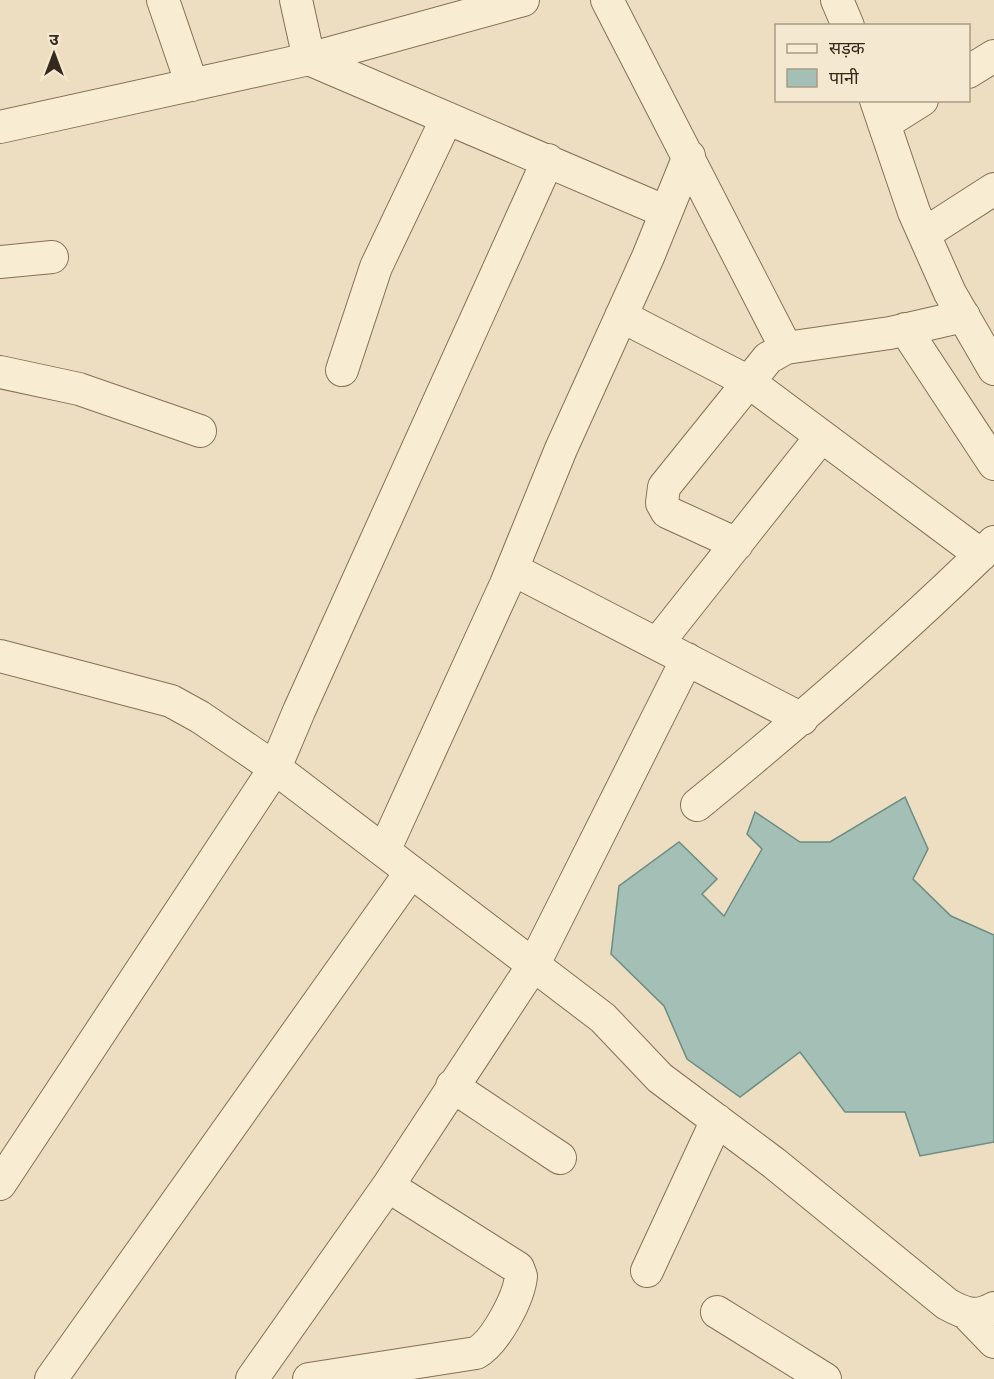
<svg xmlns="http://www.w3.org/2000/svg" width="994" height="1379" viewBox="0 0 994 1379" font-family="'PT Serif','Noto Sans Devanagari',serif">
<rect width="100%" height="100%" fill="#eddec1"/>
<!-- water -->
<path fill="#a3bfb6" stroke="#6b8d83" stroke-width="1.5" d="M 905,797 L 928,849 L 913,879 L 951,916 L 994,935 L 994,1142 L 920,1156 L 905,1112 L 845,1112 L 800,1052 L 740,1097 L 687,1059 L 664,1006 L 611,954 L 619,886 L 679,842 L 717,879 L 702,894 L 724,916 L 762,849 L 747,834 L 755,812 L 800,842 L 830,842 Z"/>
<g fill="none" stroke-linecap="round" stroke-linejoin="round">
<defs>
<path id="minor" d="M 163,0 L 192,85
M 296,0 L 309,59 L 666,212
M 607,0 L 786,348
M 837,0 L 848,26
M 968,72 L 994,56
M 876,100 L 914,212 L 950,293 L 994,369
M 884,124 L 922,100
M 0,127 L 309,59 L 523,0
M 924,234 L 994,189
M 0,262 L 52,257
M 621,316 L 749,382 L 981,555
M 905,329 L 994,464
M 342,370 L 376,267 L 447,118
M 0,372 L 79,389 L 200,431
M 737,544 L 667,512 L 662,503 L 664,487 L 768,358 L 786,348 L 890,333 L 964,316
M 512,569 L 802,719
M 657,644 L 821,437
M 0,656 L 171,701 L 200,717 L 275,768 L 603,1018 L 660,1078 L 774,1163 L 947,1304 C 965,1314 976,1318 994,1308
M 697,805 C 800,721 899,635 994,542
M 384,851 L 506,584 L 561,449 L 648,257 L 689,156
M 452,1086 L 560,1158
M 0,1184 L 275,768 L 299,711 L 548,160
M 647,1271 L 717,1120
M 717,1312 L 825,1379
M 967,1314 L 994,1342
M 51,1379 L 411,872
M 252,1379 L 388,1186 L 534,964 L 687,659
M 309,1379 L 476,1353 C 495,1343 519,1298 521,1276 L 518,1268 L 388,1186"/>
</defs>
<!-- minor casing -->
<use href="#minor" stroke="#856f59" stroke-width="34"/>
<!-- minor -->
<use href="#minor" stroke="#f8ecd3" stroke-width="32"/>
</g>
<!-- legend -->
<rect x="775" y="24" width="195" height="78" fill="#f4e9d0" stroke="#a89c88" stroke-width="1.5"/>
<rect x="787" y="44" width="30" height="9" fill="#f8ecd3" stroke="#a89c88" stroke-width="1.5"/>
<text x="829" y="54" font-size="18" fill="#35281d">सड़क</text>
<rect x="787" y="69" width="30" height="18" fill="#a3bfb6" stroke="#a89c88" stroke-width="1.5"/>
<text x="829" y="84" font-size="18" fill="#35281d">पानी</text>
<!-- north arrow -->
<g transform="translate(54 54)" stroke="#f4e9d0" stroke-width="4.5" paint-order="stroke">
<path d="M0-4.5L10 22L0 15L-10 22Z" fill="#35281d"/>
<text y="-9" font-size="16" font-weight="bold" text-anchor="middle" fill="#35281d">उ</text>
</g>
</svg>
